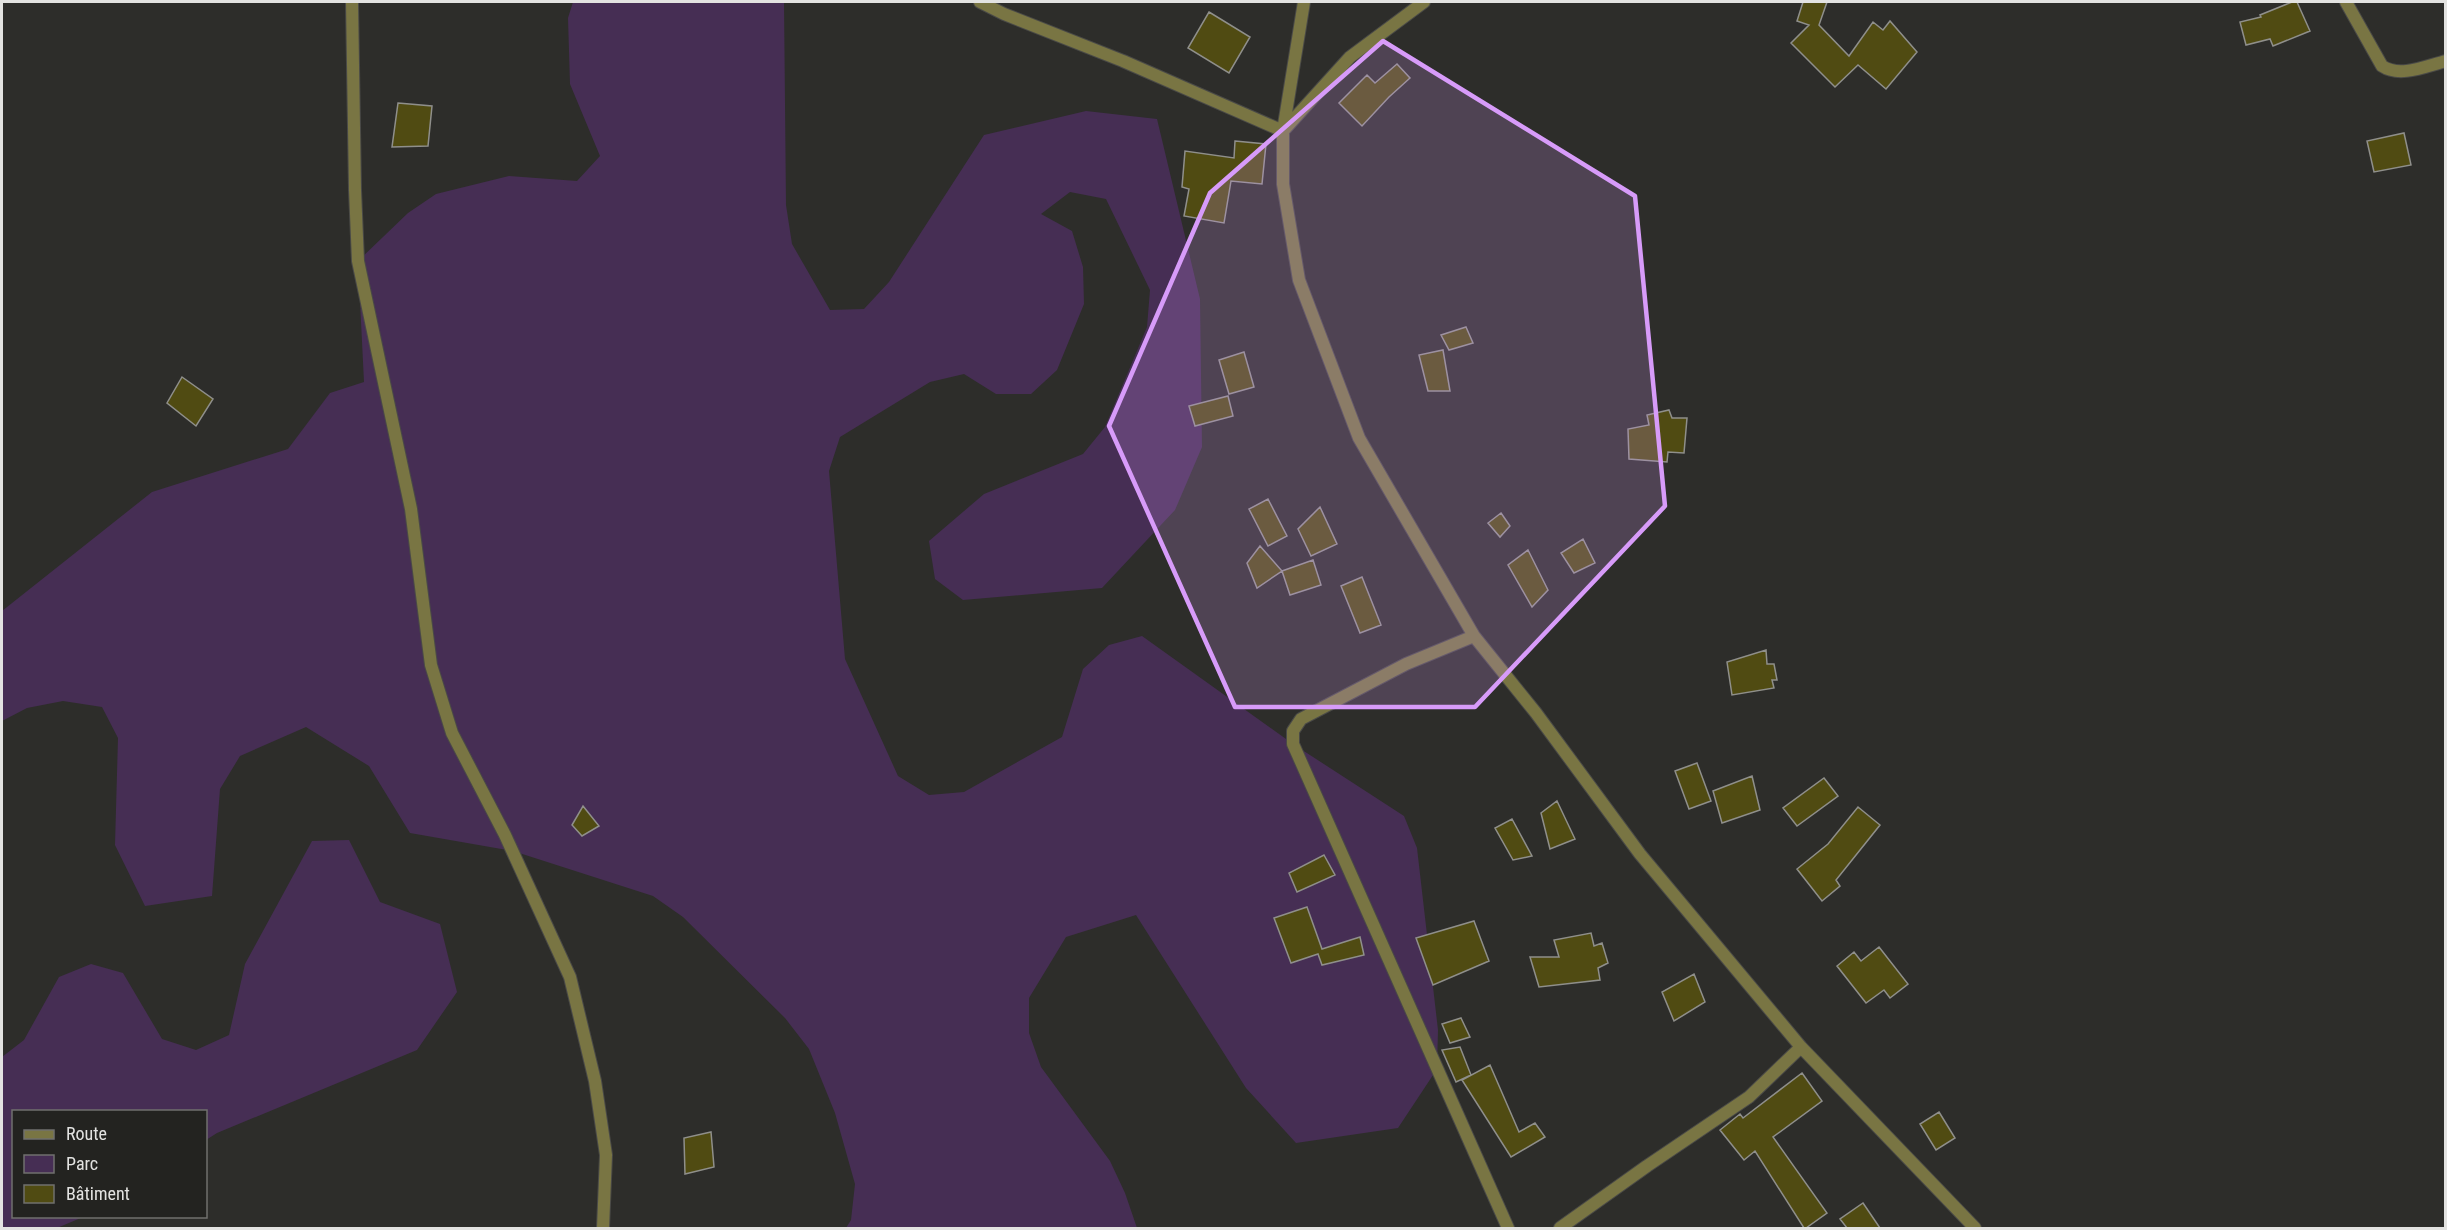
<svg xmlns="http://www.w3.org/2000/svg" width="2447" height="1230" viewBox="0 0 2447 1230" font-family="'Roboto Condensed',sans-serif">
<rect width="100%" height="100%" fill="#2d2d2a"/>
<!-- green -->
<path fill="#462e54" d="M 573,2 L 784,2 L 786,205 L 792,244 L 830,310 L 864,309 L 889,282 L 984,135 L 1086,111 L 1157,119 L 1200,299 L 1202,447 L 1175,510 L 1102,588 L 963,600 L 935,579 L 929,541 L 984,494 L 1083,454 L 1105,427 L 1147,327 L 1150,290 L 1106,199 L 1070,192 L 1041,214 L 1072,231 L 1083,267 L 1084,304 L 1057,370 L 1031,394 L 996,394 L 964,374 L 930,382 L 840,437 L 829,471 L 845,659 L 898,776 L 929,795 L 964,792 L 1062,737 L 1083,669 L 1109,645 L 1142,636 L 1293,744 L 1404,816 L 1417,848 L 1438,1030 L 1437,1069 L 1398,1128 L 1296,1143 L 1246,1088 L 1136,915 L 1066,937 L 1029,998 L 1029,1033 L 1041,1067 L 1110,1161 L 1125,1193 L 1137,1228 L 846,1228 L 851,1220 L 855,1184 L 835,1113 L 809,1049 L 785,1018 L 683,917 L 653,896 L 513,851 L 410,833 L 369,766 L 306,727 L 240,756 L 220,789 L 212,896 L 145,906 L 115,845 L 118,738 L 102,707 L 63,701 L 27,708 L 2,721 L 2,611 L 152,492 L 288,449 L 330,393 L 364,382 L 358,261 L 408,213 L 436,194 L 509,176 L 577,181 L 600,156 L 570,84 L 568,18 Z
M 349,840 L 380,902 L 440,924 L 457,992 L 417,1050 L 217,1133 L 206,1140 L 206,1112 L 14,1112 L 14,1216 L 83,1217 L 57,1228 L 2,1228 L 2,1057 L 24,1040 L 59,977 L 91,964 L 123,973 L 162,1039 L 196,1050 L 229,1035 L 245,964 L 312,841 Z"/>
<!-- building -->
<path fill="#504b12" stroke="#8f8f8b" stroke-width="1.5" d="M 1803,2 L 1827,2 L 1819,25 L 1849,56 L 1873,22 L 1883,30 L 1890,21 L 1917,52 L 1886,89 L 1858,65 L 1835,87 L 1791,43 L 1809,25 L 1797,21 Z
M 2292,2 L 2297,2 L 2310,31 L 2273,46 L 2270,39 L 2246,45 L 2240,22 L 2261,17 L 2260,15 Z
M 1209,12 L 1250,37 L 1229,73 L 1188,48 Z
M 1397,64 L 1410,78 L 1389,97 L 1362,126 L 1339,103 L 1367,75 L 1375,83 Z
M 398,103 L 432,106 L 428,146 L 392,147 Z
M 2404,133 L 2411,165 L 2374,172 L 2367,141 Z
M 1235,141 L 1266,144 L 1262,184 L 1231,181 L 1224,223 L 1184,216 L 1189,189 L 1182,187 L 1185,151 L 1234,158 Z
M 1466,327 L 1473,343 L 1449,350 L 1441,335 Z
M 1443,350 L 1450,391 L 1428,391 L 1419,355 Z
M 1244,352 L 1254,387 L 1229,394 L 1219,360 Z
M 182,377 L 213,399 L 196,426 L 167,403 Z
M 1228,396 L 1233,416 L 1195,426 L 1189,406 Z
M 1669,410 L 1672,418 L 1687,418 L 1684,453 L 1668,452 L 1667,462 L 1629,459 L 1628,429 L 1649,425 L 1647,415 Z
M 1268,499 L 1287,536 L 1268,546 L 1249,509 Z
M 1320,507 L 1337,544 L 1311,556 L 1298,529 Z
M 1501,513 L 1510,526 L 1500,537 L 1488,523 Z
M 1583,539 L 1595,563 L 1574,573 L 1561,553 Z
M 1260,546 L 1282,571 L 1257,588 L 1247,563 Z
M 1528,550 L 1548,590 L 1532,607 L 1508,565 Z
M 1313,560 L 1321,585 L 1290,595 L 1282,571 Z
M 1362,577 L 1381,625 L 1360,633 L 1341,586 Z
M 1766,650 L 1767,664 L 1774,664 L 1777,680 L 1772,680 L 1774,688 L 1732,695 L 1727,662 Z
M 1697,763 L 1711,801 L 1689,809 L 1675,771 Z
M 1752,776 L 1760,810 L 1722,823 L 1713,791 Z
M 1824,778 L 1838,796 L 1797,826 L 1783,808 Z
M 1557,801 L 1575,839 L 1550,849 L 1541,813 Z
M 583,806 L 599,826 L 582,836 L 572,825 Z
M 1858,807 L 1880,825 L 1836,880 L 1840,886 L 1822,901 L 1797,869 L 1828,844 Z
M 1512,819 L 1532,856 L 1513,860 L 1495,828 Z
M 1324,855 L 1335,875 L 1297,892 L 1289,873 Z
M 1307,907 L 1322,949 L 1360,937 L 1364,955 L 1322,965 L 1318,954 L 1291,963 L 1274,918 Z
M 1474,921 L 1489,961 L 1433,985 L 1416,938 Z
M 1591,933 L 1594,946 L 1602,943 L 1608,963 L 1598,968 L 1600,980 L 1539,987 L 1530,957 L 1559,957 L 1554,940 Z
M 1879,947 L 1908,984 L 1890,998 L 1884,990 L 1866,1003 L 1837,966 L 1854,952 L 1861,961 Z
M 1694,974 L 1705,1002 L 1674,1021 L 1662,992 Z
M 1461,1018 L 1470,1037 L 1450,1043 L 1442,1024 Z
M 1460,1047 L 1471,1075 L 1456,1082 L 1442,1050 Z
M 1490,1065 L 1519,1132 L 1535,1123 L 1545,1137 L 1511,1157 L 1462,1080 Z
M 1802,1073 L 1822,1101 L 1773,1137 L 1827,1213 L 1806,1228 L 1804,1228 L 1755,1151 L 1744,1160 L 1720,1130 L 1740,1114 L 1743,1118 Z
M 1939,1112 L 1955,1138 L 1936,1150 L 1920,1124 Z
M 711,1132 L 714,1167 L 685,1174 L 684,1138 Z
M 1863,1203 L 1880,1228 L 1847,1228 L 1840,1219 Z"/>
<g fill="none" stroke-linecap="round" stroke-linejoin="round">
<defs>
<path id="minor" d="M 352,2 L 355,190 L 358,261 L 411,509 L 431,665 L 452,733 L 505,835 L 570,977 L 595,1081 L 606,1155 L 603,1228
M 980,2 L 1004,14 L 1123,61 L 1283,131 L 1350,57 L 1424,2
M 1304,2 L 1283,131 L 1283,184 L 1299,280 L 1359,438 L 1474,636 L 1536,713 L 1640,854 L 1801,1047 L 1975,1228
M 2346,2 L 2382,66 C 2400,78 2426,66 2446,61
M 1474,636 L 1406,664 L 1301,719 L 1293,731 L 1293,744 L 1508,1228
M 1560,1228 L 1647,1166 L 1749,1097 L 1801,1047"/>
</defs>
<!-- minor casing -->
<use href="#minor" stroke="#4a4a47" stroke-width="14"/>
<!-- minor -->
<use href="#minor" stroke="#797543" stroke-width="12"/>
</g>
<!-- marked area -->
<path fill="#d79bf9" fill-opacity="0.2" stroke="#d79bf9" stroke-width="4.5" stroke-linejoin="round" d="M 1383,41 L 1635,196 L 1665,506 L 1475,707 L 1235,707 L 1109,426 L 1210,193 Z"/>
<!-- border -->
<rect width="2447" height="1230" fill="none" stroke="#e3e3e1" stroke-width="6"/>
<!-- legend -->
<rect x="12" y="1110" width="195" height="108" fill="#232320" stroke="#70706d" stroke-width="1.5"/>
<rect x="24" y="1130" width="30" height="9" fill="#797543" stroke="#70706d" stroke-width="1.5"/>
<text x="66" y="1140" font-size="18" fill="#e3e3e1">Route</text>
<rect x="24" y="1155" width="30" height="18" fill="#462e54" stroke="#70706d" stroke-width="1.5"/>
<text x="66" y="1170" font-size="18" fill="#e3e3e1">Parc</text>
<rect x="24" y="1185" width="30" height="18" fill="#504b12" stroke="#70706d" stroke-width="1.5"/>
<text x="66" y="1200" font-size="18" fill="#e3e3e1">Bâtiment</text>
</svg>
